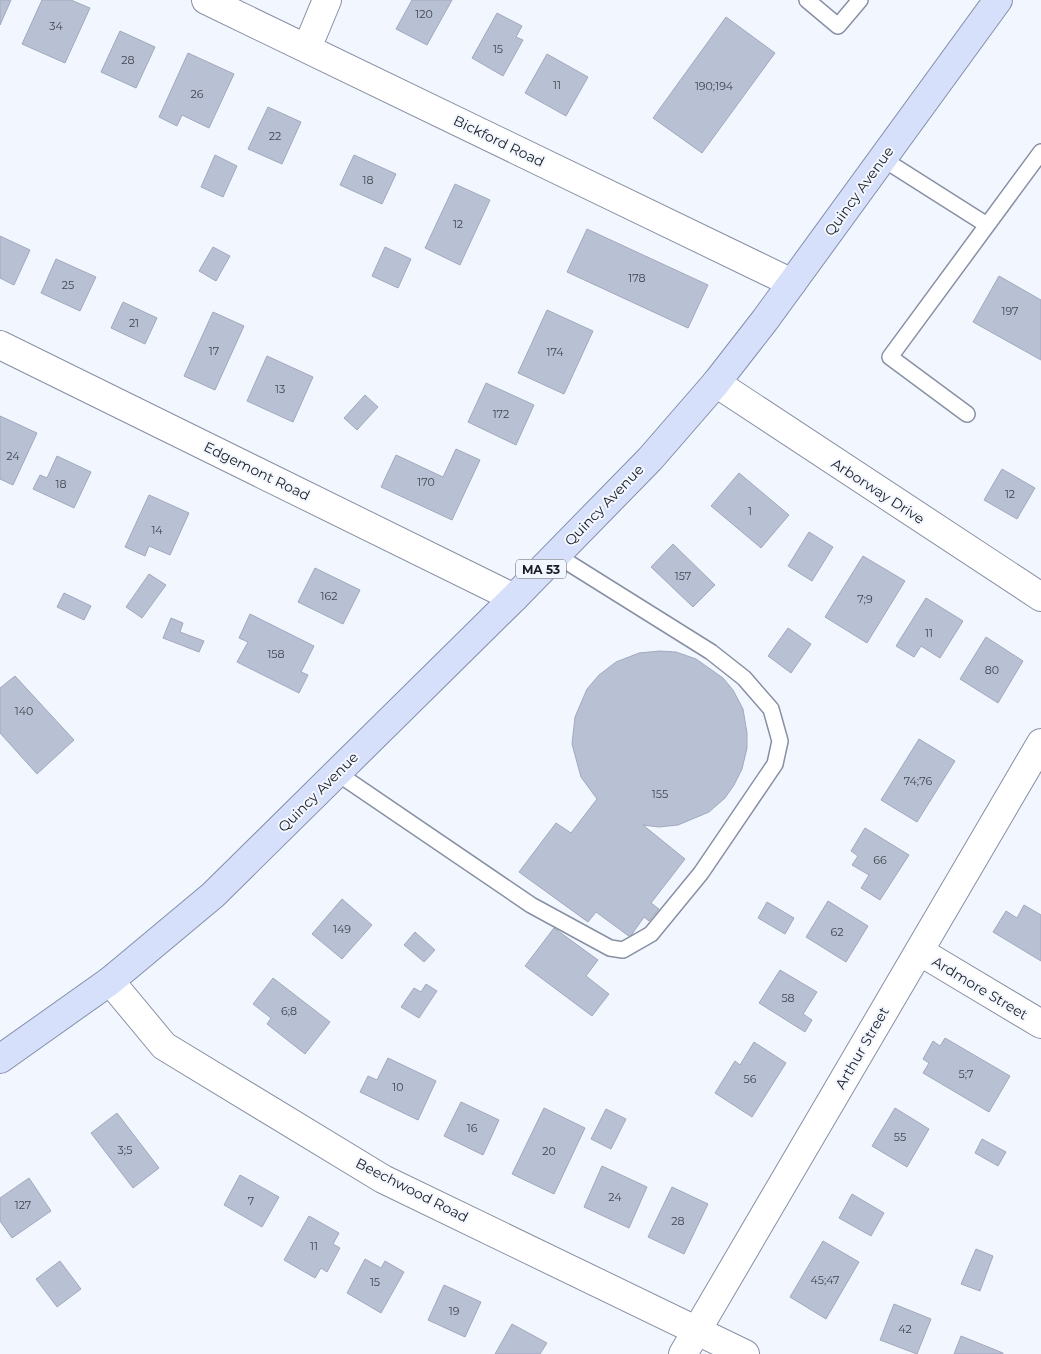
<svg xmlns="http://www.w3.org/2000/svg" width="1041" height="1354" viewBox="0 0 1041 1354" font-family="Montserrat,sans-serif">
<rect width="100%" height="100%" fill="#f2f6fe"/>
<!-- building -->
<path fill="#b8c0d4" stroke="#a2a9be" d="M 0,0 L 11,0 L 0,25 Z
M 42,0 L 71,0 L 90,8 L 65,63 L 22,44 Z
M 412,0 L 452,0 L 427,45 L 396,29 Z
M 497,13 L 522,26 L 516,37 L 523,40 L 503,76 L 472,58 Z
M 726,17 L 775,53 L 702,153 L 653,118 Z
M 120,31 L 155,47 L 136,88 L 101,72 Z
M 188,53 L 234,74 L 209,128 L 182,115 L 177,126 L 159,117 Z
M 547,54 L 588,77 L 566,116 L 525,93 Z
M 268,107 L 301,122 L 282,164 L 248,149 Z
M 215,155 L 237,166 L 223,197 L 201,187 Z
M 354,155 L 396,174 L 382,204 L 340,185 Z
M 455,184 L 490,200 L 460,265 L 425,248 Z
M 587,229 L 708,285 L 688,328 L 567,272 Z
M 0,236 L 30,250 L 14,285 L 0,278 Z
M 213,247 L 230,256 L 216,281 L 199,271 Z
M 385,247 L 411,259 L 398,288 L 372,276 Z
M 56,259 L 96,277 L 80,311 L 41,293 Z
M 999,276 L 1041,300 L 1041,360 L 973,322 Z
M 123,302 L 157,318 L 145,344 L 111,328 Z
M 547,310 L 593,331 L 564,394 L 518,373 Z
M 213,312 L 244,326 L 215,390 L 184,376 Z
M 267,356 L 313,377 L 293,422 L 247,401 Z
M 486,383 L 534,405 L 516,445 L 468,422 Z
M 365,395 L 378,407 L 357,430 L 344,418 Z
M 0,416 L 37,433 L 13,485 L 0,479 Z
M 456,449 L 480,460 L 452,520 L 381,487 L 396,455 L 443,477 Z
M 57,456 L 91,472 L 74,508 L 33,489 L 40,475 L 47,478 Z
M 1002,469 L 1035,488 L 1017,519 L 984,500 Z
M 739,473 L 789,515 L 761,548 L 711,506 Z
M 149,495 L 189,513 L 170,555 L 149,546 L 145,556 L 125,547 Z
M 809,532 L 833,547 L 812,581 L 788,566 Z
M 673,544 L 715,585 L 693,607 L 651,567 Z
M 863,556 L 905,581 L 867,643 L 825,617 Z
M 315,568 L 360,590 L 343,624 L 298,602 Z
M 149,574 L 166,585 L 142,618 L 126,607 Z
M 64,593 L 91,606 L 84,620 L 57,607 Z
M 926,598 L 963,621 L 940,658 L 921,646 L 914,657 L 896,646 Z
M 250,614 L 314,646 L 301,672 L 308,675 L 299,693 L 237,662 L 248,642 L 239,638 Z
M 171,618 L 183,623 L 180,632 L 204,641 L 199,652 L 163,638 Z
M 788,628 L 811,644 L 791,673 L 768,656 Z
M 986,637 L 1023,661 L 998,703 L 960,679 Z
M 660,651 L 676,652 L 696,659 L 723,678 L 733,690 L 743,709 L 747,733 L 747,748 L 742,769 L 734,785 L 725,798 L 709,812 L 678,825 L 659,827 L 643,825 L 685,859 L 651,903 L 659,909 L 649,921 L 644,917 L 630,937 L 596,912 L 588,922 L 519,872 L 556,823 L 571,833 L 597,799 L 581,777 L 572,744 L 575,717 L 587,689 L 599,675 L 616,662 L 639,653 Z
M 15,676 L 74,740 L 37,774 L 0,733 L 0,688 Z
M 919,739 L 955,761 L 917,822 L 881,800 Z
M 865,828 L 909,855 L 880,900 L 861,888 L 869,875 L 852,865 L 858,856 L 851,851 Z
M 342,899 L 372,925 L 342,959 L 312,934 Z
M 828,901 L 868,926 L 846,962 L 806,937 Z
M 767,902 L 794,918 L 785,934 L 758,918 Z
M 1024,905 L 1041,915 L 1041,961 L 993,932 L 1006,911 L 1017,918 Z
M 554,928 L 598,960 L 586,976 L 609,994 L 592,1016 L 525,966 Z
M 415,932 L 435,950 L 424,962 L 404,945 Z
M 780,970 L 817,992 L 803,1014 L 812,1020 L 805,1032 L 759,1003 Z
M 273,978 L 330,1022 L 305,1054 L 267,1024 L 271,1018 L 253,1004 Z
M 426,984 L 437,991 L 419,1018 L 401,1007 L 414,988 L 421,992 Z
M 945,1038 L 1010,1076 L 989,1112 L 923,1073 L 929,1063 L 923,1059 L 933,1041 L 940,1046 Z
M 754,1042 L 786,1063 L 752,1117 L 715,1093 L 735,1061 L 740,1065 Z
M 388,1058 L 436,1081 L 418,1120 L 360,1092 L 368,1076 L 377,1080 Z
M 461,1102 L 499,1120 L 483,1155 L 444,1136 Z
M 544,1108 L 585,1128 L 554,1194 L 512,1174 Z
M 895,1108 L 929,1129 L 907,1167 L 872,1146 Z
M 606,1109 L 626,1119 L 611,1149 L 591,1139 Z
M 117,1113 L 159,1168 L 133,1188 L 91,1133 Z
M 982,1139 L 1006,1152 L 998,1166 L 975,1153 Z
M 602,1166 L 647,1187 L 629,1228 L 584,1207 Z
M 240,1175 L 279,1197 L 262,1227 L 224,1205 Z
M 29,1178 L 51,1211 L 12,1238 L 0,1221 L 0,1198 Z
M 672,1187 L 708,1204 L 684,1254 L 648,1237 Z
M 852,1194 L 884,1213 L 871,1236 L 839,1218 Z
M 309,1216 L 339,1233 L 333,1244 L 340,1248 L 327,1272 L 321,1268 L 315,1278 L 284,1260 Z
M 823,1241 L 859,1262 L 826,1319 L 790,1297 Z
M 976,1249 L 993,1256 L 980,1291 L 961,1284 Z
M 365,1259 L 381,1268 L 385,1261 L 404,1272 L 381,1313 L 347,1293 Z
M 60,1261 L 81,1289 L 57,1307 L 36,1279 Z
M 444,1285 L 481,1302 L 465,1337 L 428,1320 Z
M 894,1304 L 931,1319 L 917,1354 L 880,1340 Z
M 512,1324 L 547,1343 L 540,1354 L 495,1354 Z
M 961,1336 L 1003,1353 L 1003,1354 L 954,1354 Z"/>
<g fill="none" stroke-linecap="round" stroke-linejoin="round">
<defs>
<path id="service" d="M 807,0 L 838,26 L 860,0
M 883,159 L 987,225
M 967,414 L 890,357 L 1041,152
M 337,773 L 531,905 L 610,948 L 623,950 L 651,934 L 701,873 L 775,764 L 780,741 L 771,709 L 744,678 L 711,652 L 556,555"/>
<path id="minor" d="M 206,0 L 792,283
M 307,48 L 327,0
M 0,345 L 514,598
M 716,383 L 1041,597
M 919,951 L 1041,1024
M 110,981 L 164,1046 L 383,1179 L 745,1354
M 683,1354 L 1041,743"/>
<path id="primary" d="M 0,1059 L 110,981 L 213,895 L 514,598 L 650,459 L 716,383 L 765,320 L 998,0"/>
</defs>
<!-- service casing -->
<use href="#service" stroke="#8890a4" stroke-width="18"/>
<!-- minor casing -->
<use href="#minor" stroke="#8890a4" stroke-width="30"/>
<!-- primary casing -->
<use href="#primary" stroke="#838fac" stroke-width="30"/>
<!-- service -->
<use href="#service" stroke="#fff" stroke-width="15"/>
<!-- minor -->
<use href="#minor" stroke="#fff" stroke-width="28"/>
<!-- primary -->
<use href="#primary" stroke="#d7e0fa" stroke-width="28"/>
</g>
<g text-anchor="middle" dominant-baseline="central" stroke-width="4" stroke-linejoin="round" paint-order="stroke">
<!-- number labels -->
<g font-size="11" fill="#424650">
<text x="424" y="14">120</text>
<text x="56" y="26">34</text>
<text x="498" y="49">15</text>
<text x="128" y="60">28</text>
<text x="557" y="85">11</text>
<text x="714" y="86">190;194</text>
<text x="197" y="94">26</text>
<text x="275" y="136">22</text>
<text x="368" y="180">18</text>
<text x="458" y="224">12</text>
<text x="637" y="278">178</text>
<text x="68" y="285">25</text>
<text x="1010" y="311">197</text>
<text x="134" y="323">21</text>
<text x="214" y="351">17</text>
<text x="555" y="352">174</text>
<text x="280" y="389">13</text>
<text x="501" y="414">172</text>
<text x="13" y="456">24</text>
<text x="426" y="482">170</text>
<text x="61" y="484">18</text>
<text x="1010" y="494">12</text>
<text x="750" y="511">1</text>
<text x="157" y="530">14</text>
<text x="683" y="576">157</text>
<text x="329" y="596">162</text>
<text x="865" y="599">7;9</text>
<text x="929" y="633">11</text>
<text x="276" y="654">158</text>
<text x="992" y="670">80</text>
<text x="24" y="711">140</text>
<text x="918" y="781">74;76</text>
<text x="660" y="794">155</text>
<text x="880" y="860">66</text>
<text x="342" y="929">149</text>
<text x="837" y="932">62</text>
<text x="788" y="998">58</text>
<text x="289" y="1011">6;8</text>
<text x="966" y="1074">5;7</text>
<text x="750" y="1079">56</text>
<text x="398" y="1087">10</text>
<text x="472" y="1128">16</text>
<text x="900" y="1137">55</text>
<text x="125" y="1150">3;5</text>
<text x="549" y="1151">20</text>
<text x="615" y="1197">24</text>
<text x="251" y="1201">7</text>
<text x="23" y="1205">127</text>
<text x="678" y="1221">28</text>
<text x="314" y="1246">11</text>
<text x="825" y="1280">45;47</text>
<text x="375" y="1282">15</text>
<text x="454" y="1311">19</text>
<text x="905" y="1329">42</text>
</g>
<!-- shield labels -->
<rect fill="#f2f6fe" stroke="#5b5e65" stroke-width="1" x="516" y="559.5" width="50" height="19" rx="4"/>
<g font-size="12" font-weight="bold" fill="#1a1d24">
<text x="541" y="569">MA 53</text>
</g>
<!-- street labels -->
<g font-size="14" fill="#1a1d24" stroke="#f2f6fe">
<text transform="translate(499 141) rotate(26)">Bickford Road</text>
<text transform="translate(859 191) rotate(-54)">Quincy Avenue</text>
<text transform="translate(257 471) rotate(26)">Edgemont Road</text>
<text transform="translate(878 491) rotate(33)">Arborway Drive</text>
<text transform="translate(604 505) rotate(-46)">Quincy Avenue</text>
<text transform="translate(318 792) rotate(-45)">Quincy Avenue</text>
<text transform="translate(980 988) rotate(31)">Ardmore Street</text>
<text transform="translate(862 1048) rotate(-60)">Arthur Street</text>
<text transform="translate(412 1190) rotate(27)">Beechwood Road</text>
</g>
</g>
</svg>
